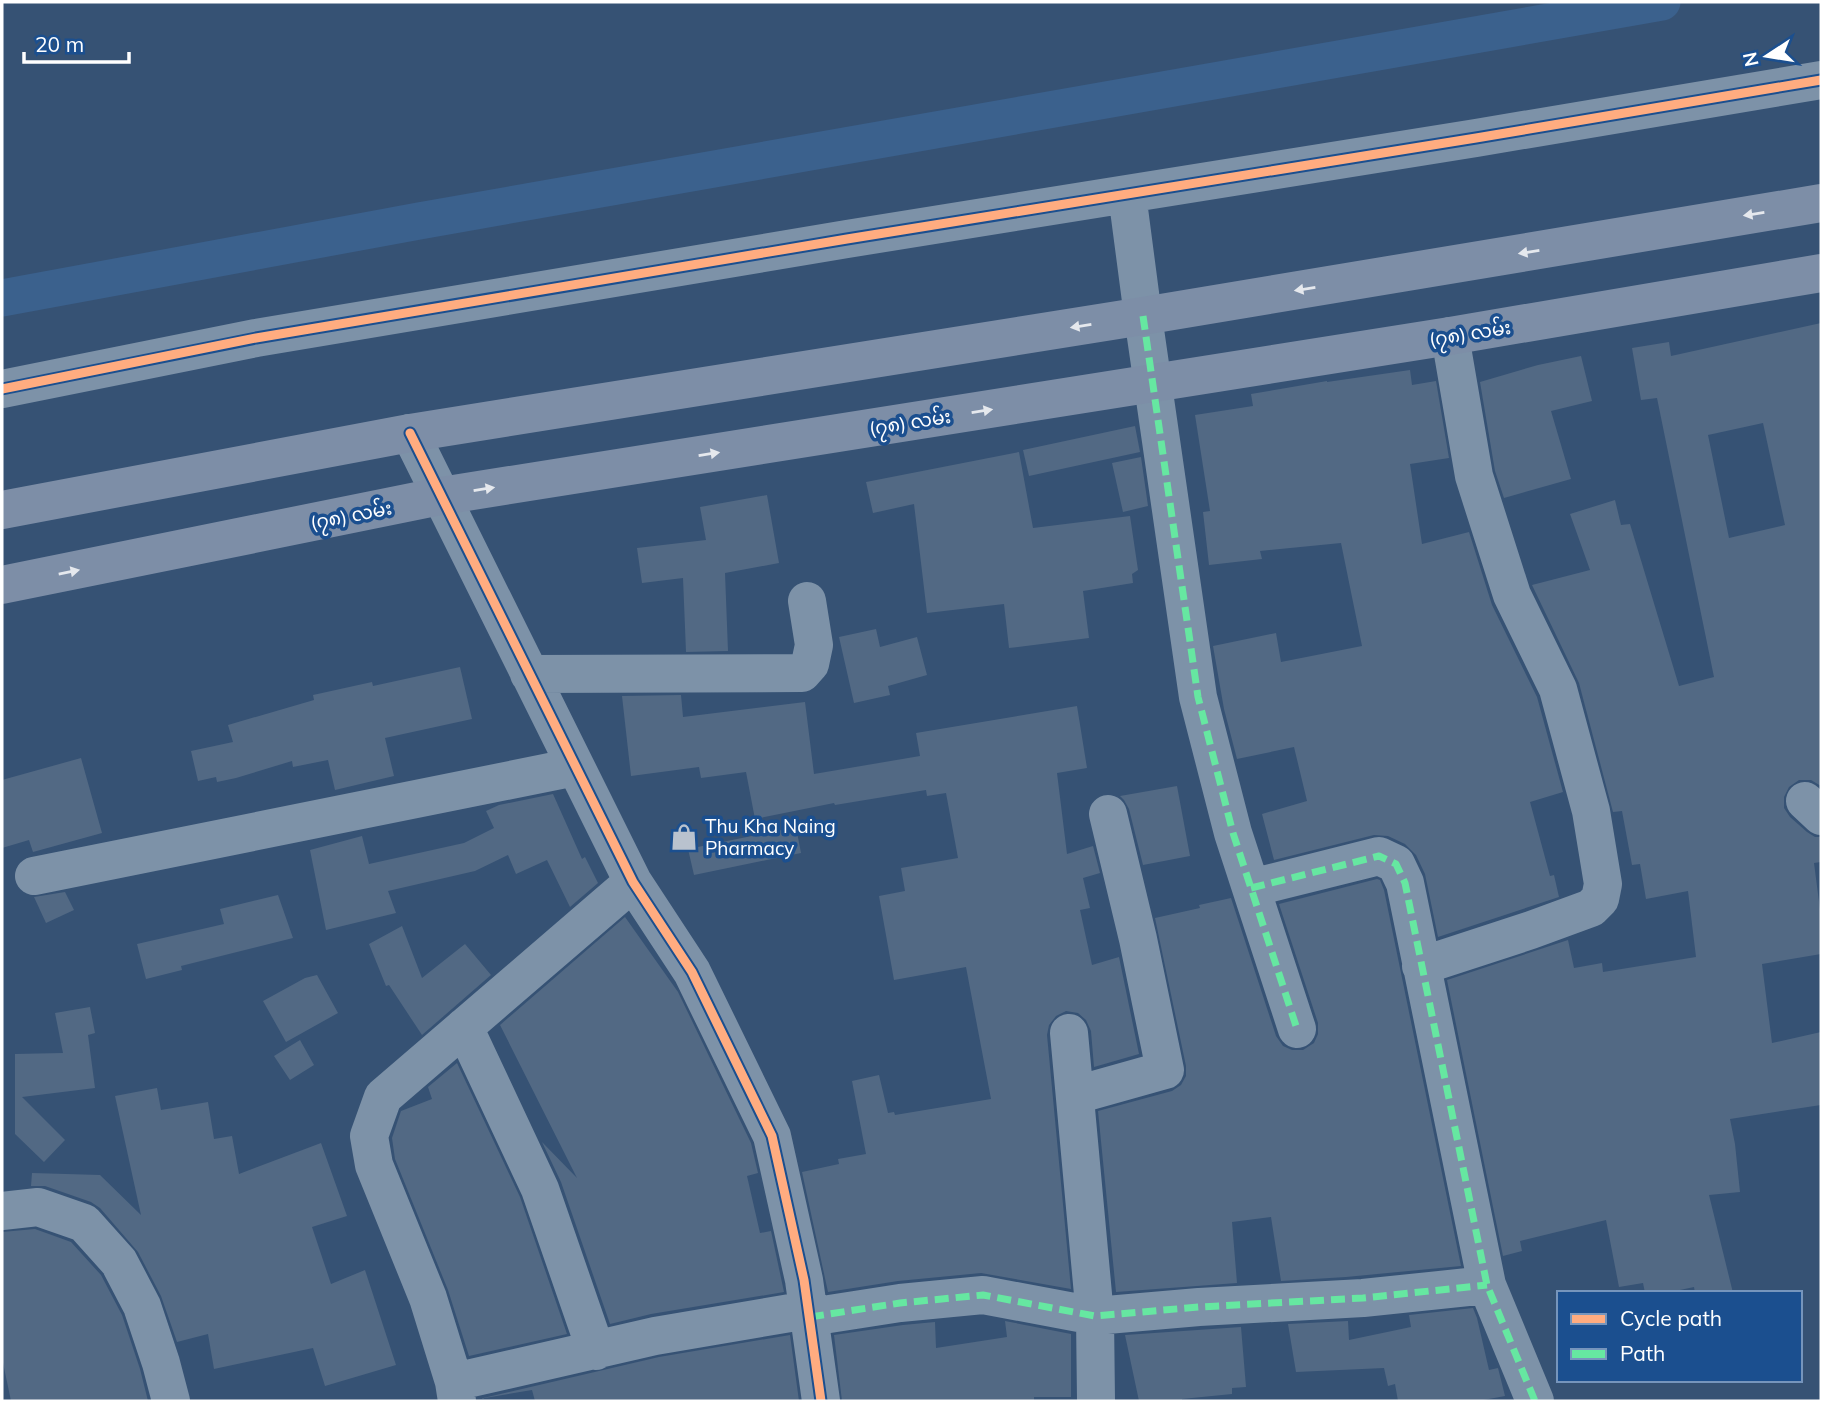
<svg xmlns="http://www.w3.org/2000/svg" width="1823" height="1403" viewBox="0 0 1823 1403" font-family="Mulish,'Noto Sans Myanmar',sans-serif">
<rect width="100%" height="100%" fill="#365274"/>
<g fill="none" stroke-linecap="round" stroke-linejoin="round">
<!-- canal -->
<path stroke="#3b618d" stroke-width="37" d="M 2,298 L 419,221 L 1662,2"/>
</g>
<!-- building -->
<path fill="#526984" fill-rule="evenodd" d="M 1821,323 L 1821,786 L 1811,780 L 1799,780 L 1789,787 L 1784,797 L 1784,808 L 1790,817 L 1807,832 L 1815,837 L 1821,837 L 1821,862 L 1814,863 L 1821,917 L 1821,954 L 1762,964 L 1772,1043 L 1821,1032 L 1821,1105 L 1730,1119 L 1735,1144 L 1740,1192 L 1709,1195 L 1733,1293 L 1695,1293 L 1694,1287 L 1666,1293 L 1645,1293 L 1643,1283 L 1619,1287 L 1606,1220 L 1520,1241 L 1522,1251 L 1503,1256 L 1447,980 L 1568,940 L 1574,968 L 1602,963 L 1603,972 L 1696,957 L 1688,891 L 1646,899 L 1640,864 L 1632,865 L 1622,811 L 1613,812 L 1579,683 L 1532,585 L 1590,570 L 1570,514 L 1615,500 L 1621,525 L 1630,524 L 1679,686 L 1714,677 L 1657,398 L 1641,400 L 1632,348 L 1669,342 L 1671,356 ZM 1763,423 L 1785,525 L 1729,538 L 1708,435 Z
M 1581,356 L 1592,401 L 1551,411 L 1571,479 L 1504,498 L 1495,471 L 1480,382 L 1538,365 Z
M 1410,370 L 1412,385 L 1436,381 L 1449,458 L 1410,464 L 1422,544 L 1469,532 L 1492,605 L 1537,697 L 1563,792 L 1530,802 L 1550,876 L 1554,875 L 1559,897 L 1438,937 L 1425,874 L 1416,855 L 1405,844 L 1388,836 L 1374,835 L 1274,860 L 1262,814 L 1307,801 L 1294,747 L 1237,759 L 1224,709 L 1213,646 L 1276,633 L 1281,662 L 1362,646 L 1341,543 L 1260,551 L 1262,559 L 1209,565 L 1203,512 L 1210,511 L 1195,415 L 1253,406 L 1251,394 L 1327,381 L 1327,382 Z
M 1135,426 L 1140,452 L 1029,476 L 1023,450 Z
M 1019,452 L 1033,528 L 1130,516 L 1138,570 L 1132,574 L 1133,583 L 1083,591 L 1089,638 L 1009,648 L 1004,604 L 927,613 L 914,504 L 873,513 L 866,482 Z
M 1141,457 L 1148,506 L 1123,512 L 1112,463 Z
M 767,495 L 779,563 L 725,573 L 728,651 L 686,652 L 683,578 L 642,583 L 637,548 L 706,540 L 700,507 Z
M 876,629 L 880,647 L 917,637 L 927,675 L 888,686 L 890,695 L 854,703 L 839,637 Z
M 460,667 L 472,719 L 385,738 L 394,776 L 335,790 L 328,760 L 293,767 L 292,761 L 236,778 L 217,782 L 216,777 L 198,781 L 191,751 L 233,742 L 228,725 L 314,700 L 313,695 L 372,682 L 373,686 Z
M 681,695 L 683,717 L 805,702 L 814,774 L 920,756 L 916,733 L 1077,706 L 1087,768 L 1057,773 L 1067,854 L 1093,846 L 1100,873 L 1083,878 L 1090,908 L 1080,910 L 1092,965 L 1119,957 L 1139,1054 L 1094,1067 L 1091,1031 L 1086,1020 L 1078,1013 L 1066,1011 L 1056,1016 L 1049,1025 L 1047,1035 L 1071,1289 L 981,1273 L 898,1281 L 828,1292 L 802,1172 L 839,1164 L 838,1159 L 866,1154 L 852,1081 L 879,1075 L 888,1113 L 894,1112 L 895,1115 L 991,1099 L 966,967 L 894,980 L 879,896 L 905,891 L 901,868 L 958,858 L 946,793 L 927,796 L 926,790 L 835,805 L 834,803 L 755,819 L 746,772 L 701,778 L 699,767 L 631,776 L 622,696 Z
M 81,758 L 102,833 L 33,852 L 29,840 L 2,848 L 2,780 Z
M 1177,786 L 1190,856 L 1143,865 L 1129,809 L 1124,800 L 1120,796 Z
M 553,794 L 582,859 L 585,857 L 598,883 L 570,907 L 547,860 L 516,874 L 508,855 L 475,871 L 388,891 L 396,913 L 326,930 L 310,850 L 362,836 L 369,864 L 464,843 L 494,828 L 486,811 L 499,805 Z
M 796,827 L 801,853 L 694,875 L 688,849 Z
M 1377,879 L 1380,880 L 1384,890 L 1461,1266 L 1346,1277 L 1281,1281 L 1271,1217 L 1232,1222 L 1237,1283 L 1116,1292 L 1098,1111 L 1172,1091 L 1181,1085 L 1186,1076 L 1186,1066 L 1155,918 L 1200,908 L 1199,905 L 1231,898 L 1276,1036 L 1283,1046 L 1292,1050 L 1303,1050 L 1314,1043 L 1318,1034 L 1318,1023 L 1279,904 Z
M 65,892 L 74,910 L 46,923 L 34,897 Z
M 278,895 L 293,938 L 181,966 L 182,970 L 146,979 L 137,944 L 224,924 L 220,909 Z
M 625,917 L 678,992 L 751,1143 L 758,1173 L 747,1176 L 760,1233 L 771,1231 L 784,1292 L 651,1314 L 610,1324 L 561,1182 L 542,1142 L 577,1178 L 500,1025 Z
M 402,926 L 422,978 L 465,944 L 491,975 L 422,1035 L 389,985 L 386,986 L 369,944 Z
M 317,975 L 338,1013 L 286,1042 L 263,1001 L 305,978 Z
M 90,1007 L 95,1033 L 88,1035 L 95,1088 L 22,1097 L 65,1140 L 44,1162 L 15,1134 L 15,1054 L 63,1053 L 55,1013 Z
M 300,1040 L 314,1065 L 290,1080 L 274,1056 Z
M 457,1063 L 520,1197 L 567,1334 L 469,1356 L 448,1290 L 395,1159 L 392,1138 L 401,1111 L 432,1099 L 428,1087 Z
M 157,1088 L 161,1110 L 208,1102 L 214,1139 L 232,1136 L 239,1174 L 321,1143 L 347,1216 L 312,1227 L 331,1284 L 365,1270 L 396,1365 L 325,1386 L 313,1348 L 214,1369 L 208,1334 L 177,1342 L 161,1296 L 138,1252 L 100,1208 L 91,1202 L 45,1186 L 31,1186 L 32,1173 L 100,1175 L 141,1215 L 115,1096 Z
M 35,1229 L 71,1242 L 101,1275 L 122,1315 L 140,1369 L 148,1401 L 11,1401 L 2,1358 L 2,1232 Z
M 1473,1308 L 1477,1318 L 1489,1370 L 1498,1368 L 1505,1396 L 1478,1401 L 1398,1401 L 1395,1384 L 1388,1386 L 1384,1368 L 1296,1372 L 1288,1324 L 1348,1321 L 1349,1340 L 1411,1327 L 1409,1315 Z
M 1005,1321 L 1071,1334 L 1071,1397 L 1034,1397 L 1034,1401 L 842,1401 L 834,1335 L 903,1325 L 935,1322 L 936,1348 L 1007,1337 Z
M 1241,1327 L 1246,1387 L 1232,1388 L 1232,1394 L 1182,1399 L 1182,1401 L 1139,1401 L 1125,1335 Z
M 790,1335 L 799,1401 L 535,1401 L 532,1390 L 479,1399 L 659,1357 Z"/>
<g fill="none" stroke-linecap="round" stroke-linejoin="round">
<!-- minor -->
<path stroke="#7d92a8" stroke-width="38" d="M 1127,194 L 1143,316 L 1198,697 L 1233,833 L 1297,1029
M 2,389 L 256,338 L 847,239 L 1476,138 L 1821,80
M 410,433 L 633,882 L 692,972 L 772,1136 L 804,1280 L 821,1401
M 529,674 L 802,673 L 810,664 L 814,645 L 807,601
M 1805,801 L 1821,816
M 34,876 L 575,767
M 1251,888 L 1379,856 L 1396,864 L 1405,883 L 1487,1285 L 1535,1401
M 1421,966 L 1531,930 L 1591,908 L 1600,899 L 1603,884 L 1591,811 L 1558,689 L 1512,595 L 1474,476 L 1450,336
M 464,1027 L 540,1189 L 596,1351
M 1069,1033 L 1095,1316 L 1096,1401
M 1076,1095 L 1165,1070 L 1138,939 L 1108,814
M 2,1211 L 38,1207 L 84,1223 L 119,1262 L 142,1306 L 161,1363 L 171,1401
M 810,1317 L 900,1303 L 983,1295 L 1095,1316 L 1199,1307 L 1363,1298 L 1487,1285
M 454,1382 L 655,1336 L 808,1310
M 457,1401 L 454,1382 L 428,1298 L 374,1165 L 369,1136 L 383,1097 L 633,882"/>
<!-- major -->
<path stroke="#7d8ea7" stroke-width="38" d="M 2,510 L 410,433 L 1143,316 L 1821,203
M 2,585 L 441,496 L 1450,336 L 1821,273"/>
<!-- quiet -->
<path stroke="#66e7a1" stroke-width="7" stroke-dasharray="14 7" stroke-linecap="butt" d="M 1143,316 L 1198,697 L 1233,833 L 1297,1029
M 1251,888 L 1379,856 L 1396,864 L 1405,883 L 1487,1285 L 1535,1401
M 810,1317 L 900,1303 L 983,1295 L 1095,1316 L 1199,1307 L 1363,1298 L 1487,1285"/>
<defs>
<path id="cycleway" d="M 2,389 L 256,338 L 847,239 L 1476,138 L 1821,80
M 410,433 L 633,882 L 692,972 L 772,1136 L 804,1280 L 821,1401"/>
</defs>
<!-- cycleway casing -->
<use href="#cycleway" stroke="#1b4f8f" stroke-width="13"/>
<!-- cycleway -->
<use href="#cycleway" stroke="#ffac80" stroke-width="9"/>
</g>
<!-- one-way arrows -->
<defs><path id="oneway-solid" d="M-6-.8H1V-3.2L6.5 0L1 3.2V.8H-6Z" transform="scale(1.75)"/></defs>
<g fill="#e5e8ed">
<use href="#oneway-solid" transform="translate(1754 214) rotate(171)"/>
<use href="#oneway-solid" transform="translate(1529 252) rotate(171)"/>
<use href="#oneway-solid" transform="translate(1305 289) rotate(171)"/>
<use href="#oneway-solid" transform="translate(1081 326) rotate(171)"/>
<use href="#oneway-solid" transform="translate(982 411) rotate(-9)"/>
<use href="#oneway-solid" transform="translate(709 454) rotate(-9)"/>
<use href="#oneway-solid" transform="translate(484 489) rotate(-9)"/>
<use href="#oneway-solid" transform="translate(69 572) rotate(-11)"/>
</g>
<!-- icons -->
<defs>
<symbol id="shop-bare" viewBox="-9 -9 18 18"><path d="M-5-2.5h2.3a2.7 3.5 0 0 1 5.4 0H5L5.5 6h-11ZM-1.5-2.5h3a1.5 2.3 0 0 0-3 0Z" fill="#b9c2ce" stroke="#1b4f8f" stroke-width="2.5" paint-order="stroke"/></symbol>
</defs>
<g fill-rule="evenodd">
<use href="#shop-bare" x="665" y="818" width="38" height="38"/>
</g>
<g text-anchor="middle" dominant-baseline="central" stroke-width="7" stroke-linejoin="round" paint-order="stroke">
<!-- street labels -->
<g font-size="19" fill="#fff" stroke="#1b4f8f">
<text transform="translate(1470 333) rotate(-9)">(၇၈) လမ်း</text>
<text transform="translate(910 422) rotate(-9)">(၇၈) လမ်း</text>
<text transform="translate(351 515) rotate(-11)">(၇၈) လမ်း</text>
</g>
<!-- poi labels -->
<g font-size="19" fill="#fff" stroke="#1b4f8f" text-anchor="start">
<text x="705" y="826">Thu Kha Naing<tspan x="705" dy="22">Pharmacy</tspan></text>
</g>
</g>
<!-- border -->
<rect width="1823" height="1403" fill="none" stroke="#ffffff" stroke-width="7"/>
<!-- legend -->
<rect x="1557" y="1291" width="245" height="91" fill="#1b4f8f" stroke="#7695bc" stroke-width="2"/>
<rect x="1571" y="1314" width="35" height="10" fill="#ffac80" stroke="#7695bc" stroke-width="2"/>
<text x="1620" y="1326" font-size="21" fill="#ffffff">Cycle path</text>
<rect x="1571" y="1349" width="35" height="10" fill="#66e7a1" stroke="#7695bc" stroke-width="2"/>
<text x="1620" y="1361" font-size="21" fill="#ffffff">Path</text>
<!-- north arrow -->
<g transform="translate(1767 56) rotate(258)" stroke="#1b4f8f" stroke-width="5" paint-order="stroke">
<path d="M0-5L12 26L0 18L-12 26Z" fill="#ffffff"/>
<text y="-10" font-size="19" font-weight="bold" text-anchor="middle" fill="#ffffff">N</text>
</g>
<!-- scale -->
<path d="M24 52v10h105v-10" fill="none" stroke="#ffffff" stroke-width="3.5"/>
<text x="35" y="52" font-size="21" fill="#ffffff" stroke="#1b4f8f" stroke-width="5" paint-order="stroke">20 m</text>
</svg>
